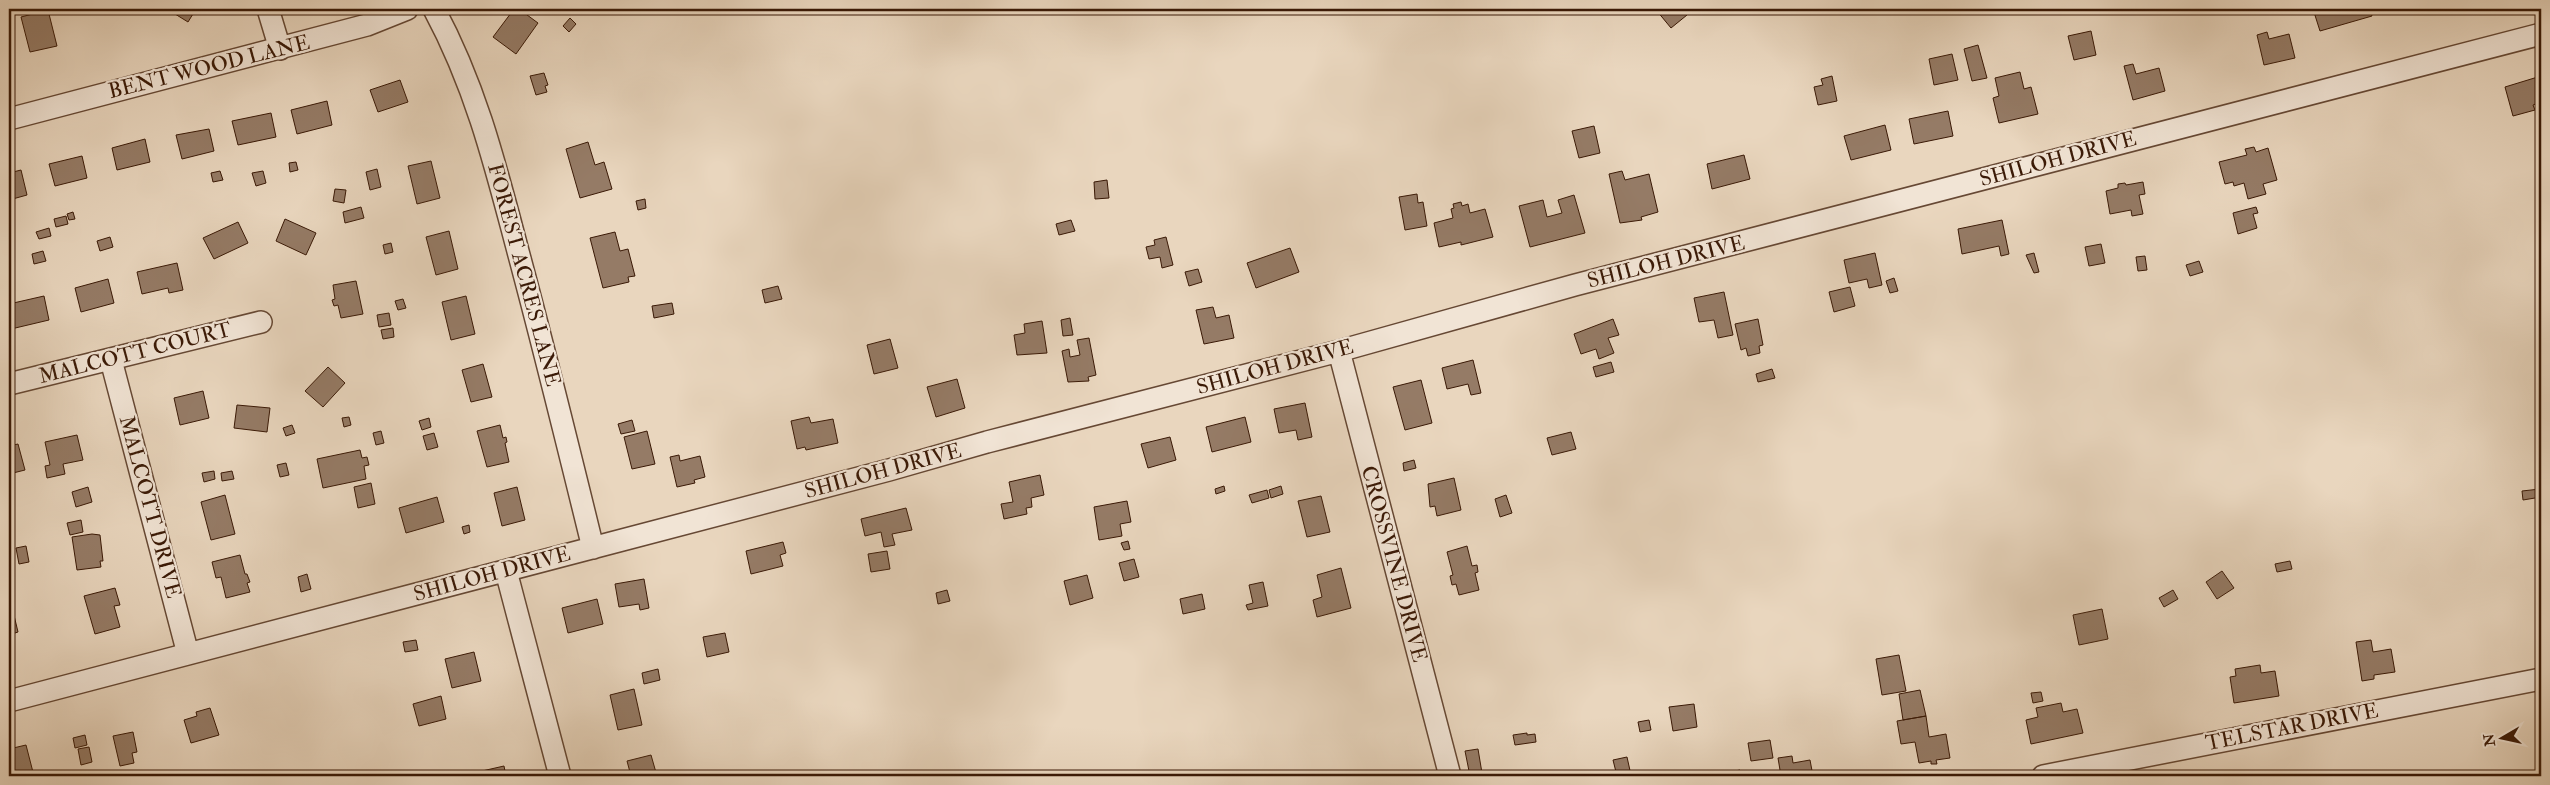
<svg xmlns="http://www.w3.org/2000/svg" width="2550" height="785" viewBox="0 0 2550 785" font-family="'IM FELL Double Pica',serif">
<rect width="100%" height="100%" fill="#e9d6be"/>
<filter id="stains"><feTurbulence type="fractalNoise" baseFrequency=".004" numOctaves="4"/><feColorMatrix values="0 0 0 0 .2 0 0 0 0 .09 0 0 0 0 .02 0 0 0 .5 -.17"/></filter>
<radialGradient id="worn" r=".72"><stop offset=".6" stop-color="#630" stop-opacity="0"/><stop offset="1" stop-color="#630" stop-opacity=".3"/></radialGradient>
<!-- building -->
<path fill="#957b66" stroke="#3a1906" d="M 167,9 L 196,9 L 188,22 Z
M 514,9 L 519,9 L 538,23 L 516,54 L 493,37 Z
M 1575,9 L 1586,9 L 1578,14 Z
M 1660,9 L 1681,9 L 1687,15 L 1671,28 L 1657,11 Z
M 2313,9 L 2370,9 L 2372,16 L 2320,31 Z
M 48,10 L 57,46 L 30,52 L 21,17 Z
M 570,18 L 576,24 L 569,32 L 563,26 Z
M 2091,31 L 2096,55 L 2074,60 L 2068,36 Z
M 2267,32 L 2269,39 L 2289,34 L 2295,58 L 2264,65 L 2257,35 Z
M 1978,45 L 1987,78 L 1972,81 L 1964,49 Z
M 1952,54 L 1958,80 L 1934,85 L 1929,59 Z
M 2133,64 L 2136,74 L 2159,68 L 2165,91 L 2133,100 L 2124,66 Z
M 2020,72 L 2024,89 L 2031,87 L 2038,114 L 1999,123 L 1993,98 L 1999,96 L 1995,78 Z
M 544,73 L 548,85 L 545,86 L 547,92 L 536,95 L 530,76 Z
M 1832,76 L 1837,101 L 1818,105 L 1814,87 L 1823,85 L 1821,79 Z
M 2541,76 L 2541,102 L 2533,105 L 2535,110 L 2513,116 L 2505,87 Z
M 400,80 L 408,102 L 378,112 L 370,90 Z
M 327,101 L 332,125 L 297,134 L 291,110 Z
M 1948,111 L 1953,136 L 1914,144 L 1909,119 Z
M 271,113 L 276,137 L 238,145 L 232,121 Z
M 1885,125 L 1891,150 L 1851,160 L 1844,136 Z
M 1594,126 L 1600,153 L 1579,158 L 1572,131 Z
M 209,129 L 214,151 L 182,159 L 176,135 Z
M 145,139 L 150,162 L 117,170 L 112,148 Z
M 588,142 L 595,165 L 604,162 L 612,189 L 580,198 L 566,149 Z
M 2254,147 L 2256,152 L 2268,148 L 2277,180 L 2263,184 L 2266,194 L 2248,199 L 2244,183 L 2234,186 L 2233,182 L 2225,184 L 2219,162 L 2247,155 L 2245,149 Z
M 1744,155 L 1750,179 L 1712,189 L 1707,164 Z
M 82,156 L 87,178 L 55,186 L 49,164 Z
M 431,161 L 440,198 L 417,204 L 408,166 Z
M 296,162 L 298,170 L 290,172 L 289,163 Z
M 377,169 L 381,187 L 370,190 L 366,172 Z
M 21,170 L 27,195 L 9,200 L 9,173 Z
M 220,171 L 223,180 L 213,182 L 211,173 Z
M 263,171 L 266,183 L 256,186 L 252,173 Z
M 1622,171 L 1625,180 L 1649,174 L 1658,212 L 1641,217 L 1642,220 L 1620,223 L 1609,174 Z
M 1107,180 L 1109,198 L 1095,199 L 1094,182 Z
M 2143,182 L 2145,194 L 2139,195 L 2143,214 L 2132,216 L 2131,210 L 2110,214 L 2106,191 L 2118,188 L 2118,184 L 2125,183 L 2126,185 Z
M 335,189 L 346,190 L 344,203 L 333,201 Z
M 1417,194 L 1418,203 L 1423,202 L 1427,226 L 1405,230 L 1399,197 Z
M 1574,195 L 1585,233 L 1530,247 L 1519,206 L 1543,200 L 1547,217 L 1562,213 L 1558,200 Z
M 645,199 L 646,208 L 638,210 L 636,201 Z
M 1461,202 L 1462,206 L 1468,204 L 1470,213 L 1485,209 L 1493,237 L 1461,245 L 1461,242 L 1439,247 L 1434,223 L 1453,218 L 1451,209 L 1454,208 L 1453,204 Z
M 361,207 L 364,218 L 345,223 L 343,212 Z
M 2256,207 L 2258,213 L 2253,214 L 2257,228 L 2238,234 L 2233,213 Z
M 73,212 L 75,219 L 69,220 L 67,214 Z
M 66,216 L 68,224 L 56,227 L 54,219 Z
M 285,219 L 316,233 L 306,255 L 276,241 Z
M 1071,220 L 1075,231 L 1059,235 L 1056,224 Z
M 2002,220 L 2009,254 L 2001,256 L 1999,246 L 1962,254 L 1958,229 Z
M 238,222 L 248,243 L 214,259 L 203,238 Z
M 49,228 L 51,236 L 39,239 L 36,232 Z
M 449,231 L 458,269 L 436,275 L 426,237 Z
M 615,232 L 620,251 L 628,249 L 635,276 L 628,277 L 629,282 L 603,288 L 590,238 Z
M 110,237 L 113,247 L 100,251 L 97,241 Z
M 1166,237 L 1173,265 L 1162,268 L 1160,257 L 1149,259 L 1146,247 L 1155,245 L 1154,240 Z
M 391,243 L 393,252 L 385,254 L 383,245 Z
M 2101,244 L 2105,263 L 2089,266 L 2085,247 Z
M 1290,248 L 1299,272 L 1256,288 L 1247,263 Z
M 43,251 L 46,261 L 34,264 L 32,254 Z
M 1875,253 L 1882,285 L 1869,288 L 1867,279 L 1849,283 L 1844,260 Z
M 2034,253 L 2039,272 L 2034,273 L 2026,255 Z
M 2145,256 L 2147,270 L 2138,271 L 2136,257 Z
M 2199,261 L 2203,272 L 2190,276 L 2186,265 Z
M 177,263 L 183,290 L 169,293 L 168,288 L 142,294 L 137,272 Z
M 1198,269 L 1202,282 L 1189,286 L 1185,272 Z
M 1894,278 L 1898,291 L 1890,293 L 1886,281 Z
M 108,279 L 114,303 L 81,312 L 75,288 Z
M 356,281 L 363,314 L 341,318 L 338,305 L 334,306 L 332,300 L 335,299 L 333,285 Z
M 778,286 L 782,299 L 765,303 L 762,290 Z
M 1850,287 L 1855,306 L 1834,312 L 1829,292 Z
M 1724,292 L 1733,335 L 1718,338 L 1714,320 L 1699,322 L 1694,298 Z
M 44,296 L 49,320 L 11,329 L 9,304 Z
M 466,296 L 475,334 L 451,340 L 442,302 Z
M 403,299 L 406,308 L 398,310 L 395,301 Z
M 672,303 L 674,314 L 654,318 L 652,306 Z
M 1213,307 L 1216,318 L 1229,315 L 1234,338 L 1204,344 L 1196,310 Z
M 389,313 L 391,325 L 379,327 L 377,315 Z
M 1070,318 L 1073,335 L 1063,336 L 1061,320 Z
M 1613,319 L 1619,335 L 1608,338 L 1614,353 L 1599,359 L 1596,349 L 1581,354 L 1574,334 Z
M 1758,319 L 1763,345 L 1759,346 L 1760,353 L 1748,356 L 1746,348 L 1741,350 L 1735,324 Z
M 1042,321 L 1047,353 L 1017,355 L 1014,335 L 1025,333 L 1024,324 Z
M 393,328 L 394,337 L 383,339 L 381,330 Z
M 1089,338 L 1096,375 L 1088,377 L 1089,381 L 1068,382 L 1062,351 L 1069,349 L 1070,357 L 1080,355 L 1077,340 Z
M 890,339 L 898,368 L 874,374 L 867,345 Z
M 1473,360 L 1481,393 L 1471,395 L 1468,384 L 1447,389 L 1442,368 Z
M 1611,362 L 1614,372 L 1596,377 L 1593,367 Z
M 483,364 L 492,397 L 471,402 L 462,370 Z
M 328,367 L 345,383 L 323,407 L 305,391 Z
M 1772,369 L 1775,378 L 1758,382 L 1756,374 Z
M 957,379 L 965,408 L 936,417 L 927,387 Z
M 1421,380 L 1432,423 L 1405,430 L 1393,387 Z
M 203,391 L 209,418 L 180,425 L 174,398 Z
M 1305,403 L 1312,437 L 1298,440 L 1296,430 L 1279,433 L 1274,409 Z
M 237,405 L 270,408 L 267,432 L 234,428 Z
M 349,417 L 351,425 L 344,427 L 342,418 Z
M 809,417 L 811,423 L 833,419 L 838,443 L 806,450 L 805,447 L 797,449 L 791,421 Z
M 1245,417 L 1251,442 L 1212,452 L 1206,427 Z
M 429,418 L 431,427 L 422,430 L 419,421 Z
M 632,420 L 635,431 L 621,434 L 618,424 Z
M 292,425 L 295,433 L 286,436 L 283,428 Z
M 500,425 L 503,438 L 506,437 L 507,442 L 505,443 L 509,462 L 487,467 L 477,431 Z
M 381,431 L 384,443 L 376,445 L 373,433 Z
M 647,431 L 655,464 L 632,469 L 624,437 Z
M 1571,432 L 1576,449 L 1552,455 L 1547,438 Z
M 434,433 L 438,447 L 427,450 L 423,436 Z
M 77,435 L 83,460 L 63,464 L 65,474 L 47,478 L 45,466 L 50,465 L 45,442 Z
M 1170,437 L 1176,460 L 1148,468 L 1141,444 Z
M 18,444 L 25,470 L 9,474 L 9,446 Z
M 360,450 L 362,458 L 367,457 L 369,465 L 364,466 L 366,479 L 323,488 L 317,459 Z
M 679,455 L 680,461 L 700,456 L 705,477 L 694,480 L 695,483 L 677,487 L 670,457 Z
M 1414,460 L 1416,468 L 1404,471 L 1403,463 Z
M 286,463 L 289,475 L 280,477 L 277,465 Z
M 214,471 L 215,479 L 204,482 L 202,473 Z
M 232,471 L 234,479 L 222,481 L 221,473 Z
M 1040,475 L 1044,495 L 1031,498 L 1032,507 L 1026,508 L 1027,514 L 1004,519 L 1001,504 L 1013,502 L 1009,482 Z
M 1454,478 L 1461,510 L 1437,516 L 1435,506 L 1430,507 L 1428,484 Z
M 371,483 L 375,504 L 358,508 L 354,487 Z
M 1224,486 L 1225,491 L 1216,494 L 1215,489 Z
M 1281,486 L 1283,494 L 1271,498 L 1269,490 Z
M 88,487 L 92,502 L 76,507 L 72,492 Z
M 517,487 L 525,520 L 502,526 L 494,493 Z
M 2540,489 L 2541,497 L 2523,500 L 2522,491 Z
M 1267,490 L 1269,498 L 1252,503 L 1249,495 Z
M 225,495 L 235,534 L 211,540 L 201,502 Z
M 1506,495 L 1512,513 L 1500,517 L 1495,499 Z
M 1321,496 L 1330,532 L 1307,537 L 1298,501 Z
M 437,497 L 444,522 L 406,533 L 399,508 Z
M 1127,501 L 1131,522 L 1120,524 L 1122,536 L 1099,540 L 1094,507 Z
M 906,508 L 912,530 L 892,534 L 895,545 L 884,547 L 881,532 L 865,536 L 861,519 Z
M 81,520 L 83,532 L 70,535 L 67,523 Z
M 469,525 L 470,532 L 464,534 L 462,527 Z
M 92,534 L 100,535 L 103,561 L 100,561 L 101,567 L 77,570 L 72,537 Z
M 1128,541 L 1130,549 L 1124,550 L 1121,543 Z
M 783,542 L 786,553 L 780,555 L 783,566 L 751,574 L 746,551 Z
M 26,546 L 29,562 L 19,564 L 16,548 Z
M 1467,546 L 1472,566 L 1477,565 L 1478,572 L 1475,573 L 1479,590 L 1459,595 L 1456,584 L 1452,585 L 1450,576 L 1453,575 L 1447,552 Z
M 887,551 L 890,569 L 871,572 L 868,554 Z
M 240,555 L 245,574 L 247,574 L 250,582 L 247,583 L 250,592 L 226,598 L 221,577 L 216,578 L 212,562 Z
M 1134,559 L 1139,577 L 1124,581 L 1119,563 Z
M 2290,561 L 2292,569 L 2277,572 L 2275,564 Z
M 1341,568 L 1351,608 L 1317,617 L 1313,600 L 1322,597 L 1317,575 Z
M 2222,571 L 2234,588 L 2217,599 L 2206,582 Z
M 307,574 L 311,589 L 301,592 L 298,577 Z
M 1087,575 L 1093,598 L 1070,605 L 1064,581 Z
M 644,579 L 649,608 L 640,610 L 639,604 L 619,607 L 615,584 Z
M 1263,582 L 1268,606 L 1248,610 L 1246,605 L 1253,603 L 1249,585 Z
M 115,588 L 120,605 L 114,606 L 120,627 L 95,634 L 84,596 Z
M 947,590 L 950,601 L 938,604 L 936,593 Z
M 2173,590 L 2178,599 L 2164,607 L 2159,598 Z
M 1202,594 L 1205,609 L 1183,614 L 1180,599 Z
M 597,599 L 603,624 L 568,633 L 562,608 Z
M 12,607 L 18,632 L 9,635 L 9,608 Z
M 2102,609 L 2108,639 L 2079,645 L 2073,615 Z
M 725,633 L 729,652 L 707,657 L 703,637 Z
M 416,640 L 418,650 L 405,652 L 403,642 Z
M 2371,640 L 2373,652 L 2391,649 L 2395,672 L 2374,675 L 2374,679 L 2362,681 L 2356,642 Z
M 474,652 L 481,681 L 452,688 L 445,659 Z
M 1899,655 L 1906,691 L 1882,695 L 1876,659 Z
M 2260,665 L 2261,673 L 2275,671 L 2279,696 L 2234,703 L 2230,677 L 2236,676 L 2235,669 Z
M 658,669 L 660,680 L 644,684 L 642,673 Z
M 634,689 L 642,725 L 618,730 L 610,695 Z
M 1920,690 L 1926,716 L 1903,720 L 1899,694 Z
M 2041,692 L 2043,701 L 2033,703 L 2031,693 Z
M 441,696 L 446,719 L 419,726 L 413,704 Z
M 2061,703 L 2063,712 L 2077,709 L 2083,733 L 2031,744 L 2026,720 L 2038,717 L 2036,708 Z
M 1694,704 L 1697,727 L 1673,731 L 1669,707 Z
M 210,708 L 219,735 L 191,743 L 184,720 L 197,716 L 196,712 Z
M 1926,716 L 1929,737 L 1946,734 L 1950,758 L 1936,760 L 1937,764 L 1931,764 L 1931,761 L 1919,763 L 1915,742 L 1901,744 L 1897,721 Z
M 1649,720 L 1651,730 L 1640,732 L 1638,722 Z
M 133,732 L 137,752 L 132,753 L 134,763 L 120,766 L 113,736 Z
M 1527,733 L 1527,735 L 1535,734 L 1536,742 L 1515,745 L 1513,735 Z
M 85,735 L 87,745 L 75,748 L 73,738 Z
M 1770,740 L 1773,758 L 1751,761 L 1748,743 Z
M 26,745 L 34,776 L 10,776 L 9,749 Z
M 89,747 L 92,762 L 81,765 L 78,749 Z
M 1478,749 L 1482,773 L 1470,776 L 1465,751 Z
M 651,755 L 657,776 L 631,776 L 627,761 Z
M 1792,756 L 1793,763 L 1810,760 L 1813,776 L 1781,776 L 1778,758 Z
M 1627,757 L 1631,775 L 1617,776 L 1613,760 Z
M 504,766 L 506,776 L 483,776 L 482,771 Z
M 1740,770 L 1741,776 L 1707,776 Z
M 1661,772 L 1662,776 L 1641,776 L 1641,775 Z"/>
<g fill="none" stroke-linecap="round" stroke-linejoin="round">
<defs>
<path id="street" d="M 268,9 L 280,49
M 434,9 C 477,89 496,168 519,255 C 545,352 569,450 593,548
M 9,119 L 367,25 L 407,9
M 1339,351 L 1450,776
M 111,360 L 188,654
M 9,384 L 261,322
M 506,571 L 560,776
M 9,701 L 889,470 L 987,442 L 1339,351 L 1575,285 L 2541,34
M 2043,776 L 2541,679"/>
</defs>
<!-- street casing -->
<use href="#street" stroke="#664834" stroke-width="24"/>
<!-- street -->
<use href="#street" stroke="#f1e4d5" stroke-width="21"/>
</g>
<g text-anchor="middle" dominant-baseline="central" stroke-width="4.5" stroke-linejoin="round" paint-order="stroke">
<!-- street labels -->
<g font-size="21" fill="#3a1906" stroke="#f1e4d5">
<text transform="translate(209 67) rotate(-14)">BENT WOOD LANE</text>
<text transform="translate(2058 159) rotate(-15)">SHILOH DRIVE</text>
<text transform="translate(1666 262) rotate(-14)">SHILOH DRIVE</text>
<text transform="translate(524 275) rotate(75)">FOREST ACRES LANE</text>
<text transform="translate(135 353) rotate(-14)">MALCOTT COURT</text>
<text transform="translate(1275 367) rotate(-15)">SHILOH DRIVE</text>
<text transform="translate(883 471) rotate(-15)">SHILOH DRIVE</text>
<text transform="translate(150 507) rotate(75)">MALCOTT DRIVE</text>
<text transform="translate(1394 564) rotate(75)">CROSSVINE DRIVE</text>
<text transform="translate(492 574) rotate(-15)">SHILOH DRIVE</text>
<text transform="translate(2292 727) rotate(-11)">TELSTAR DRIVE</text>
</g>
</g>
<!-- margin -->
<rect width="2550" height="785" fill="none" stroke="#e9d6be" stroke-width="30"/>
<rect x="10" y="10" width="2530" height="765" fill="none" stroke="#3a1906" stroke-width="2.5"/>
<rect x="15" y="15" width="2520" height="755" fill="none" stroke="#3a1906"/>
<!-- north arrow -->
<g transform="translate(2502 738) rotate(261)" stroke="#f1e4d5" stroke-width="4" paint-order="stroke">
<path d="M0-4L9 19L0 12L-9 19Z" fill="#3a1906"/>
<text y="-8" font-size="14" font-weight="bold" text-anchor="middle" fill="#3a1906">N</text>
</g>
<rect width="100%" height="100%" filter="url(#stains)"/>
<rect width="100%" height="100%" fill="url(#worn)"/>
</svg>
